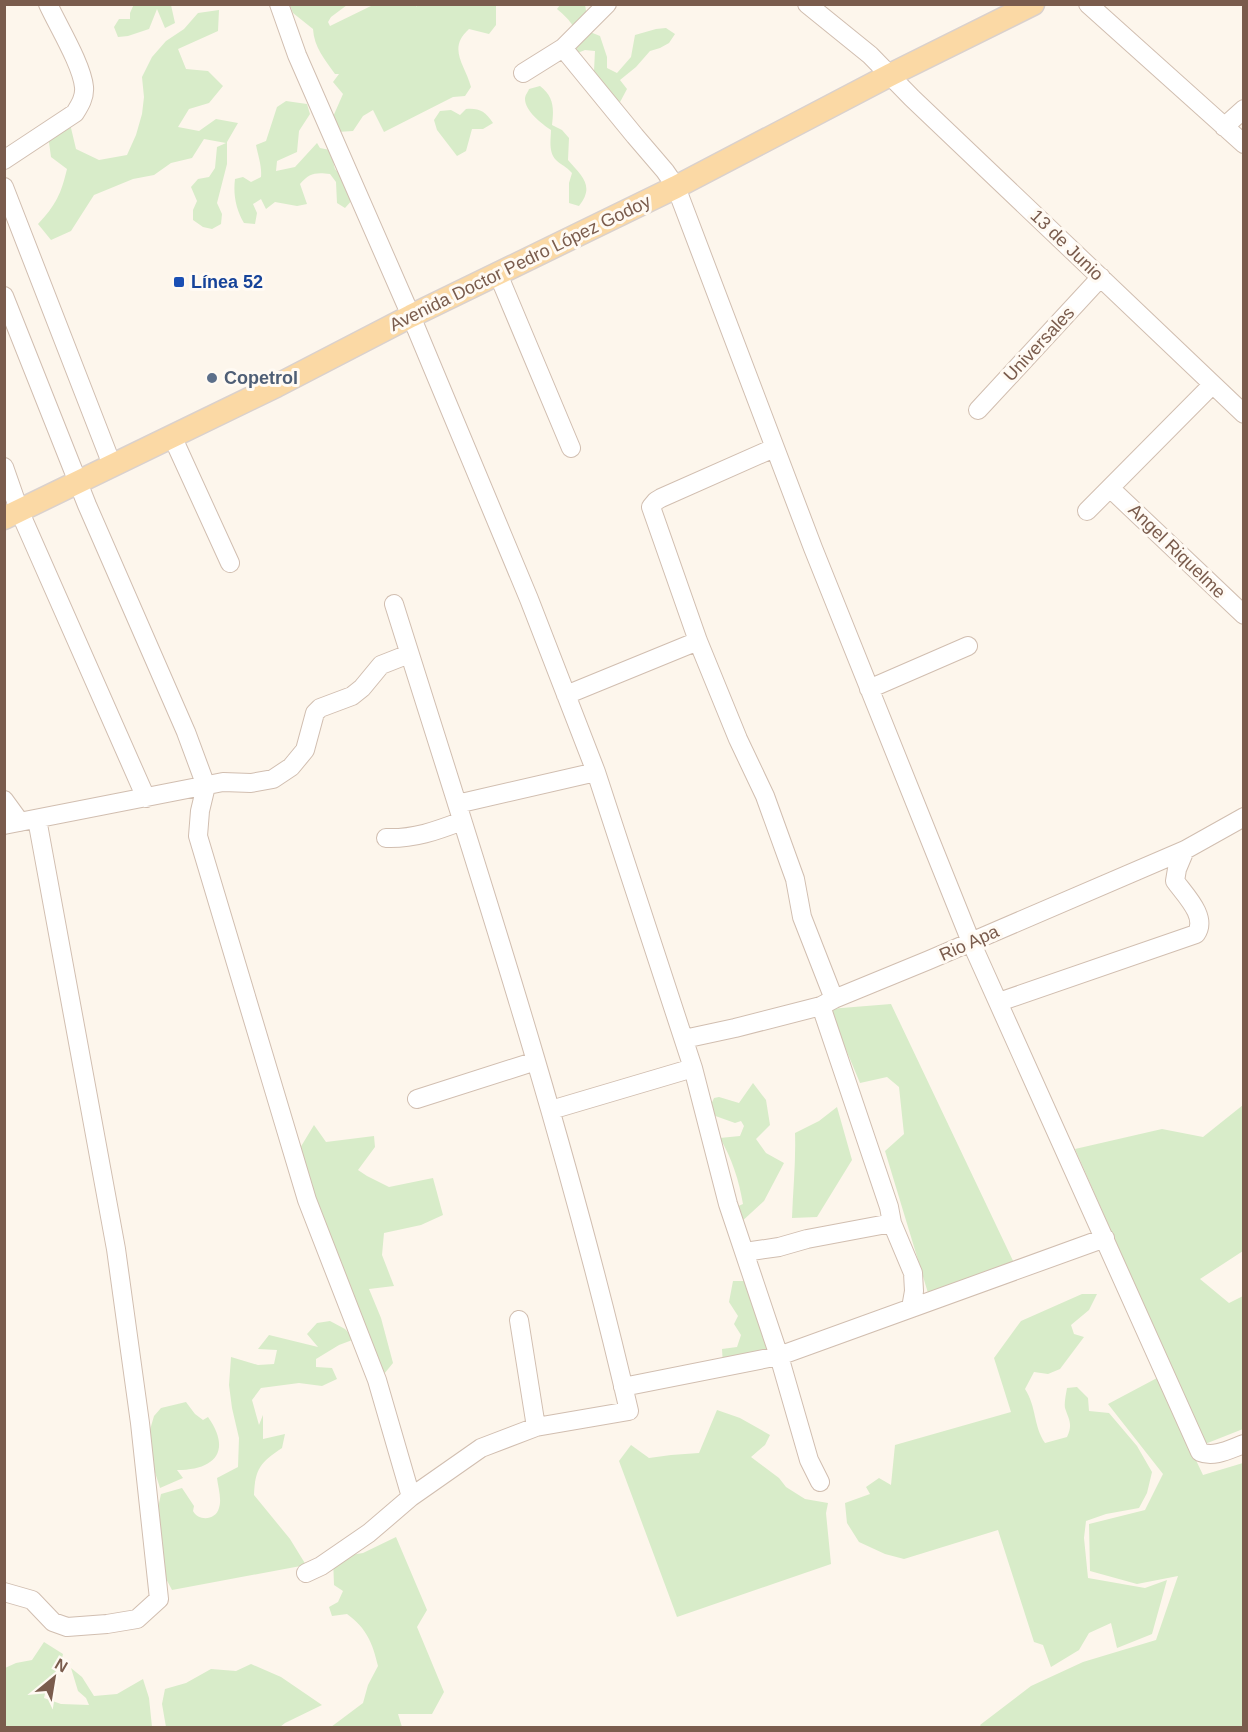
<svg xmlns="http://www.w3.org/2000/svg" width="1248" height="1732" viewBox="0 0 1248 1732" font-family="Arial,sans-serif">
<rect width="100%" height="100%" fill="#fdf6ec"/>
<!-- green -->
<path fill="#d8ecc9" d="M 134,4 L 171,5 L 175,23 L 165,28 L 157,9 L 149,29 L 128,36 L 118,37 L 114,27 L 119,19 L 130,19 L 130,13 Z
M 417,4 L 496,5 L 496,25 L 489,34 L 469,29 C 447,49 465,64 471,87 L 465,96 L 453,97 L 384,132 L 373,110 L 363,116 L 353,131 L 337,132 L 332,119 L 343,94 L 333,82 L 339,74 L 335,74 C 325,60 314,47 313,29 L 293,13 L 290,5 L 347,5 L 331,17 L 328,22 L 330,26 L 373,5 L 416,5 L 417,7 Z
M 560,5 L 585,5 L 590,32 L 600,36 L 607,57 L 607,68 L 617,73 L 631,57 L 635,35 L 656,29 L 666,28 L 675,34 L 669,43 L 660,48 L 650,51 L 636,67 L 620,80 L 627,89 L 619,104 L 594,71 L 595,51 L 585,50 L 575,54 C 575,29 578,27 557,9 Z
M 219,10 L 218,31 L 178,49 L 186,69 L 208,71 L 223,86 L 209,103 L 189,109 L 178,127 L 199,131 L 216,119 L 238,123 L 227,142 L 227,164 L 217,203 L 222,214 L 221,224 L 212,229 L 203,227 L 193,220 L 193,210 L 197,201 L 191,187 L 198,179 L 209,177 L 215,168 L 217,147 L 226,143 L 204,139 L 192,158 L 171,163 L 154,175 L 133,179 L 94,195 L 71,231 L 51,240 L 38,224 C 56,205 61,194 67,169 L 51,157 L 48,135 L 68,125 L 71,128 L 76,149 L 99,160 L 127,155 L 136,135 L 142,114 L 144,97 L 142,77 L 152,57 L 166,41 L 184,29 L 198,13 Z
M 540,86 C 554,97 554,108 552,125 L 562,130 L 569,138 L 568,160 C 582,176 595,186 579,206 L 569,203 L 569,183 L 572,173 C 566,166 561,165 556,160 C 548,152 551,139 551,130 C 542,124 525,111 525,99 C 525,95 528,92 529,89 Z
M 286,101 L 307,104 L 310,114 L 299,131 L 297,152 L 277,161 L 276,171 L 295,167 L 317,143 L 320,148 L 330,150 L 335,169 L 344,179 L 353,199 L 345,208 L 337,203 L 336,182 L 330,174 C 316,172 309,173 300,184 L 307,204 L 297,206 L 275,202 L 266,209 L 261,199 L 253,204 L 257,213 L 255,224 L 244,223 C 236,209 233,195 235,179 L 243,177 L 251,182 L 261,177 C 262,165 258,156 256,145 L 266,141 L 277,107 Z
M 466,109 C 479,108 485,111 493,123 L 483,129 L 472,129 L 466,151 L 457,156 L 437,130 L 434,120 L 440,111 L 451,110 L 460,115 Z
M 891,1004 L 1015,1265 L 928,1293 L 885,1151 L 904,1134 L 899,1087 L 887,1077 L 860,1083 L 829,1009 Z
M 753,1083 L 766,1100 L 770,1125 L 756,1139 L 766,1153 L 784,1163 L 764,1201 L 739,1224 L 729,1210 L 743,1204 C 739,1180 732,1159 720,1138 L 740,1136 L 744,1126 L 741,1121 L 735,1123 L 707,1113 L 714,1098 L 719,1097 L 739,1103 Z
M 1243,1105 L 1243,1251 L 1200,1279 L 1229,1303 L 1243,1296 L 1243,1429 L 1205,1444 L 1075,1149 L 1162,1129 L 1203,1137 Z
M 837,1107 L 852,1160 L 817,1217 L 792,1218 C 793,1189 796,1162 795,1133 L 819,1121 Z
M 314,1125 L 326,1142 L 374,1136 L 375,1147 L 358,1170 L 367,1176 L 389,1187 L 433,1178 L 443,1215 L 421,1225 L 384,1233 L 382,1255 L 394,1286 L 369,1289 L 381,1318 L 393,1363 L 384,1374 L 297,1153 Z
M 733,1281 L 747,1281 L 777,1356 L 723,1365 L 722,1349 L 737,1347 L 741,1335 L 734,1324 L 738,1316 L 729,1302 Z
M 1082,1294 L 1097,1294 L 1089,1310 L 1071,1325 L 1074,1334 L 1084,1337 L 1060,1369 L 1048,1374 L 1034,1372 L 1025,1389 C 1037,1408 1033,1425 1045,1443 L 1067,1437 C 1073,1424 1069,1420 1065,1408 C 1064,1403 1066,1394 1067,1388 L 1077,1387 L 1088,1398 L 1089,1411 L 1109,1413 L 1137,1446 L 1152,1472 L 1147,1493 L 1139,1508 L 1106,1514 L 1086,1521 L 1084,1538 L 1088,1578 L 1145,1588 L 1167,1580 L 1152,1634 L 1117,1648 L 1111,1623 L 1089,1633 L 1079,1650 L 1051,1667 L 1043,1645 L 1034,1642 L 998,1530 L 904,1559 L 885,1554 L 859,1542 L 847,1523 L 845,1503 L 870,1494 L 866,1487 L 879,1478 L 891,1485 L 895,1445 L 1011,1412 L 994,1358 L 1021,1321 Z
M 330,1321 L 345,1329 L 355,1339 L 339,1345 L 316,1359 L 316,1367 L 332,1368 L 337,1379 L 322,1386 L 299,1383 L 261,1388 L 252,1400 L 259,1425 L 263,1415 L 263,1439 L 285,1434 L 282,1448 C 261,1462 255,1468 254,1495 L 290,1539 L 306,1565 L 172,1590 L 163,1573 L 161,1550 L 163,1544 L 156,1517 L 161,1494 L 182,1488 L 194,1506 L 193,1511 C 199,1522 216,1520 219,1508 C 222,1499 218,1487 217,1478 L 238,1467 L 239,1438 L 232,1408 L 229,1385 L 231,1357 L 258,1365 L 274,1364 L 277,1350 L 258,1349 L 269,1335 L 318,1347 L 307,1334 L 317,1323 Z
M 1157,1378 L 1203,1475 L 1243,1463 L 1243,1727 L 982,1728 L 980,1725 L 1031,1686 L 1083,1662 L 1156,1640 L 1178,1576 L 1137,1584 L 1090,1571 L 1089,1524 L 1145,1510 L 1163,1474 L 1108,1404 Z
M 186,1402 L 195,1414 L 203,1420 L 208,1417 C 232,1451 215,1470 177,1470 L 183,1478 L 160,1488 L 150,1457 L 147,1440 L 154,1416 L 161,1408 Z
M 717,1410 L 740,1418 L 770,1435 L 765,1445 L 751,1457 L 779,1478 L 786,1487 L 805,1499 L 828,1503 L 826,1513 L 831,1564 L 677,1617 L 619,1461 L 631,1445 L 649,1458 L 671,1455 L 699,1453 Z
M 396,1537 L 427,1610 L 417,1627 L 444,1692 L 432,1714 L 398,1714 L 402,1727 L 352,1726 L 350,1727 L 331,1727 L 363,1703 L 368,1685 L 378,1666 C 372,1642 367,1629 347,1614 L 332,1616 L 329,1607 L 338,1602 L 343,1591 L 334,1585 L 333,1558 L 363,1553 Z
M 44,1642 L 63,1654 L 59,1672 L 49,1677 L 44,1698 L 61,1704 L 89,1705 L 86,1698 L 78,1691 L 71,1668 L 82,1677 L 94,1696 L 117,1694 L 143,1679 L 149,1698 L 152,1727 L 5,1727 L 5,1668 L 16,1663 L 32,1660 Z
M 251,1664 L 281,1677 L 322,1705 L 285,1723 L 280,1727 L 166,1727 L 162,1704 L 165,1689 L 186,1683 L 211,1669 L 236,1671 Z"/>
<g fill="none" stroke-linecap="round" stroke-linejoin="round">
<defs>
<path id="minor" d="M 279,4 L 297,55 L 411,316 L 529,599 L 596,772 L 693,1068 L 728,1204 L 779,1356 L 809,1460 L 820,1482
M 807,4 L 870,55 L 912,98 L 1244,414
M 1088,4 L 1244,144
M 563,48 L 635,136 L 665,171 L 676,187 L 813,548 L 971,942 L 1200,1452 C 1214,1458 1230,1449 1244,1444
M 523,73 L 563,48 L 607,4
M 1224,127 L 1244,109
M 4,160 L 75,113 C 80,105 85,97 84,87 C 82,65 58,26 48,4
M 4,187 L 112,465
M 498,274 L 571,448
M 4,296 L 87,505 L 186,732 L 206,786 L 200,811 L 198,836 L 307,1200 L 377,1380 L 411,1497
M 978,410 L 1101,277
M 172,436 L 230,563
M 774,448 L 661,498 L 656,501 L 651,507 L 698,641 L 738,739 L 765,796 L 795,879 L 802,917 L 834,999
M 4,467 L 19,510 L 146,798
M 1110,488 L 1244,615
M 1087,511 L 1212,385
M 869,689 L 968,646
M 566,695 L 698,641
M 4,800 L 20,822
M 457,804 L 596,772
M 4,825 L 223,782 L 251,783 L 273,779 L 291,767 L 305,750 L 315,713 L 320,708 L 352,696 L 362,688 L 381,665 L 409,654
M 386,838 C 414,839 436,831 462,821
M 999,1002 L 1196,934 C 1208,917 1185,895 1175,881 L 1177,869 L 1185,850
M 684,1039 L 735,1028 L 821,1006 L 834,999 L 929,960 L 1185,850 L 1244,817
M 417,1099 L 536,1061
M 551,1110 L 693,1068
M 892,1223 L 913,1273 L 914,1291 L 911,1308
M 745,1252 L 779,1247 L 807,1239 L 892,1223 L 889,1207 L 821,1006
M 519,1320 L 536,1427
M 623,1387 L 779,1356 L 1105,1238
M 306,1573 L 321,1566 L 369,1533 L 411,1497 L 481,1448 L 536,1427 L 629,1411 C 566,1138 478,871 394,604
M 4,1592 L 32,1600 L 53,1622 L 67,1627 L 107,1624 L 137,1619 L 159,1599 L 140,1423 L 116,1249 L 37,819"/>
<path id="major" d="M 4,518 L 276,386 L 411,316 L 676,187 L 890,75 L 1033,4"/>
</defs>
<!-- minor casing -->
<use href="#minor" stroke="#d1beb0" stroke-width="20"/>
<!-- major casing -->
<use href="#major" stroke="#dad1cd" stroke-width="25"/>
<!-- minor -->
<use href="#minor" stroke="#fff" stroke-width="18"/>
<!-- major -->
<use href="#major" stroke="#fbd9a5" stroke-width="22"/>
</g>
<!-- markers -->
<rect fill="#1a4fb4" stroke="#fffaf3" stroke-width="2" x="173" y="276" width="12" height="12" rx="3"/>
<circle fill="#5c6f8a" stroke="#fffaf3" stroke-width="2" cx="212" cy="378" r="6"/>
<g text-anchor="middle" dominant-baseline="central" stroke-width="6" stroke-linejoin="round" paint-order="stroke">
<!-- street labels -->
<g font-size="18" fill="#7a5c4d" stroke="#fffaf3">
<text transform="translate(1067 245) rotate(44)">13 de Junio</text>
<text transform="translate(520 263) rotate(-26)">Avenida Doctor Pedro López Godoy</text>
<text transform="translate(1039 344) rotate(-47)">Universales</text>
<text transform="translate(1177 551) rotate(44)">Angel Riquelme</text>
<text transform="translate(969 943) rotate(-24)">Rio Apa</text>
</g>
<!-- transit labels -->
<g font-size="18" font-weight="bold" fill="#164399" stroke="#fffaf3" text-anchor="start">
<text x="191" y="282">Línea 52</text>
</g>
<!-- service labels -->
<g font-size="18" font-weight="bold" fill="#4e5e75" stroke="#fffaf3" text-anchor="start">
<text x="224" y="378">Copetrol</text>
</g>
</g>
<!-- border -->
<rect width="1248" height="1732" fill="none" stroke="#7a5c4d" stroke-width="12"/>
<!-- north arrow -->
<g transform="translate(54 1678) rotate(30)" stroke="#fffaf3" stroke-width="4.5" paint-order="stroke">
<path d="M0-4.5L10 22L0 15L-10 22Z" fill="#7a5c4d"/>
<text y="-9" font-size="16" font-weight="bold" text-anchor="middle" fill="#7a5c4d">N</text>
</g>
</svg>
